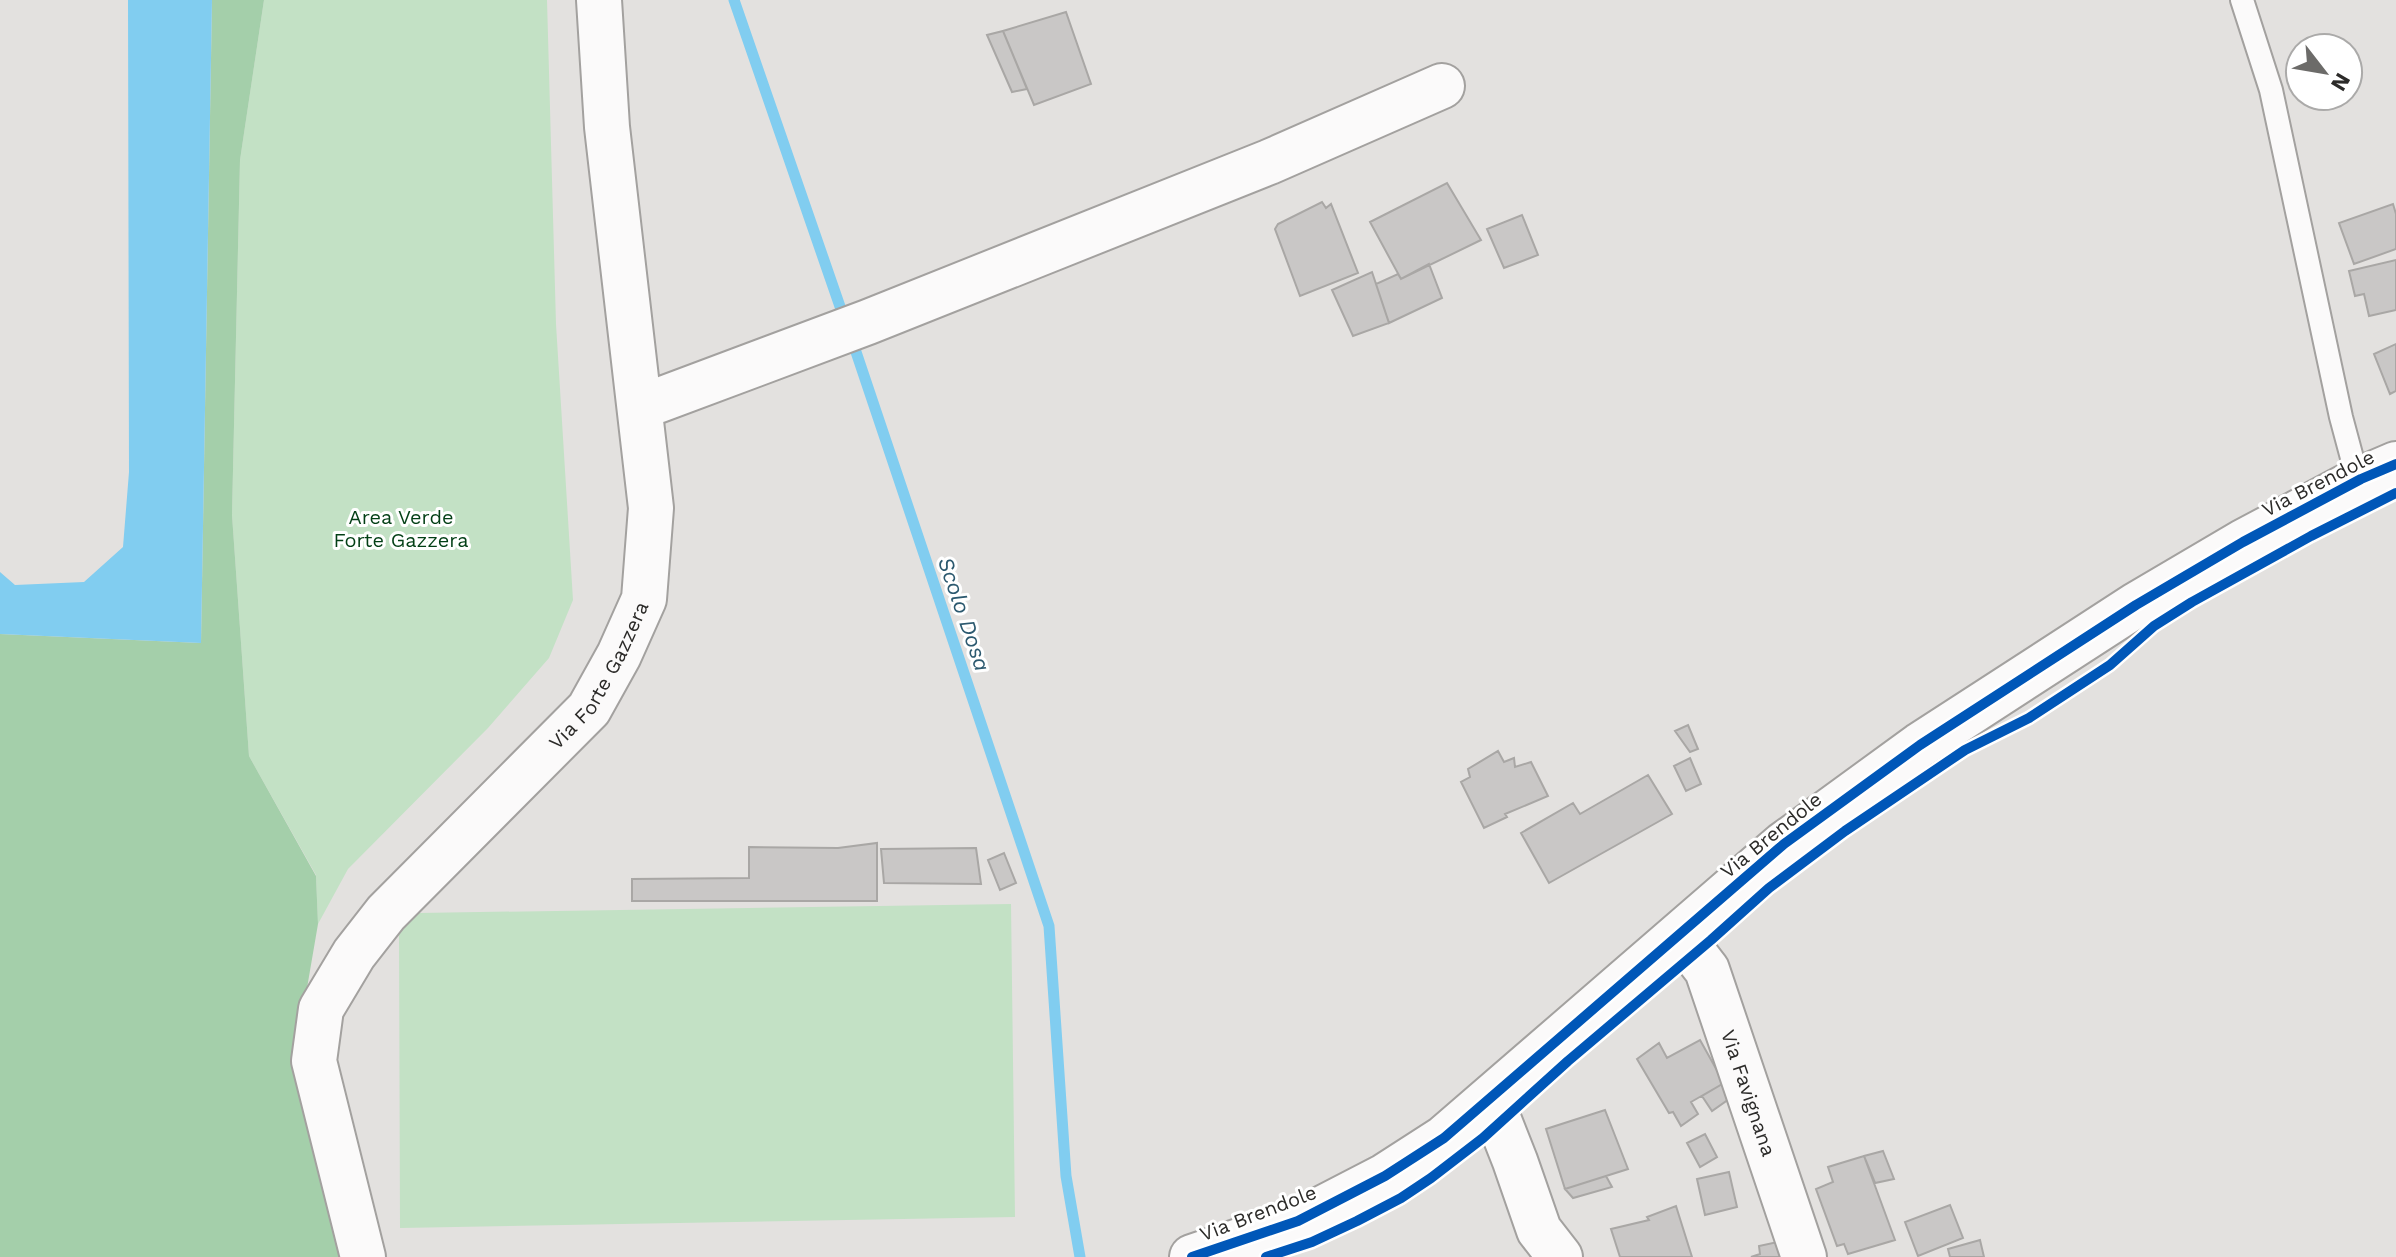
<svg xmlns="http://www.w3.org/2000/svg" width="2396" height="1257" viewBox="0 0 2396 1257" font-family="'Work Sans',sans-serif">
<rect width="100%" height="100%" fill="#e3e1df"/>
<!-- green -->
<path fill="#c3e1c5" d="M 264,0 L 547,0 L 556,324 L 573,600 L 549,658 L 488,728 L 348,869 L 318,924 L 316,875 L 249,756 L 232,515 L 240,160 Z
M 1011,904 L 1015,1217 L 400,1228 L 399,933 L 418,913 Z"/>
<!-- forest -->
<path fill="#a4cfaa" d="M 212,0 L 264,0 L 240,160 L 232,515 L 249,756 L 316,876 L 318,924 L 295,1058 L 343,1257 L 0,1257 L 0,634 L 201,643 Z"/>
<!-- water -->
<path fill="#81cdf0" d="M 128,0 L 212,0 L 201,643 L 0,634 L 0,572 L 15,585 L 84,582 L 123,547 L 129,472 Z"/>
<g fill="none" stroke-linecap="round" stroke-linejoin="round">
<!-- stream -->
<path stroke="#81cdf0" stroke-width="11" d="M 734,0 L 845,321
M 851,337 L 1049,926 L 1066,1176 L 1080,1257"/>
</g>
<!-- building -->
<path fill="#c9c7c6" stroke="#a9a7a5" stroke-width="2" d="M 1066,12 L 1091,84 L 1034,105 L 1003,31 Z
M 1003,31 L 1027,89 L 1012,92 L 987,35 Z
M 1447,183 L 1481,240 L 1401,279 L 1370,222 Z
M 1322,202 L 1326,208 L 1331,204 L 1358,273 L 1300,296 L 1275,229 L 1278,224 Z
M 2393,204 L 2396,214 L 2396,249 L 2354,264 L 2339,223 Z
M 1522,215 L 1538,255 L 1504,268 L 1487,229 Z
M 2396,260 L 2396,310 L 2369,316 L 2364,294 L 2355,296 L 2349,271 Z
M 1429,264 L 1442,298 L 1389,323 L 1376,284 L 1398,274 L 1401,279 Z
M 1372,272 L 1389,323 L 1353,336 L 1332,290 Z
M 2396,344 L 2396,391 L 2390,394 L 2374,354 Z
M 1688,725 L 1698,749 L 1690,752 L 1675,731 Z
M 1498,751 L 1504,762 L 1514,758 L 1515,767 L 1531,762 L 1548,796 L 1505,814 L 1507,817 L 1484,828 L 1461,782 L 1470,777 L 1468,769 Z
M 1690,758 L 1701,784 L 1686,791 L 1674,766 Z
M 1648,775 L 1672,814 L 1549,883 L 1521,833 L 1573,803 L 1580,814 Z
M 877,843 L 877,901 L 632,901 L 632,879 L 749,878 L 749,847 L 838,848 Z
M 976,848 L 981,884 L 884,883 L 881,849 Z
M 1004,853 L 1016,883 L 1000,890 L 988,860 Z
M 1700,1040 L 1724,1083 L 1691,1102 L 1698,1114 L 1681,1126 L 1673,1112 L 1669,1113 L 1637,1059 L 1659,1043 L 1667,1058 Z
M 1724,1083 L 1729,1099 L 1712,1111 L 1702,1096 Z
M 1605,1110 L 1628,1169 L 1565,1189 L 1546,1129 Z
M 1705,1134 L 1717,1157 L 1700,1167 L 1687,1143 Z
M 1883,1151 L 1894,1179 L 1875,1183 L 1864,1156 Z
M 1864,1156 L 1895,1240 L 1848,1254 L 1844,1244 L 1837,1246 L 1816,1189 L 1833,1182 L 1828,1167 Z
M 1729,1172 L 1737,1207 L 1705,1215 L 1697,1179 Z
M 1606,1176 L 1612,1187 L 1573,1198 L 1565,1189 Z
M 1950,1205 L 1963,1238 L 1918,1256 L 1905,1222 Z
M 1676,1206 L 1692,1257 L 1620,1257 L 1611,1229 L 1649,1220 L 1647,1217 Z
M 1791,1239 L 1797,1257 L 1751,1257 L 1760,1254 L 1759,1246 Z
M 1980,1240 L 1984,1257 L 1950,1257 L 1948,1249 Z"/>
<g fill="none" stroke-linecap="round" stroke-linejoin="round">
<defs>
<path id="service" d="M 2242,0 L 2271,90 L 2341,417 L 2352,458 L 2361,479"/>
<g id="minor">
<path d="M 641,404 L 657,401 L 868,322 L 1269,162 L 1442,86"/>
<path id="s1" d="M 1680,935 L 1707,970 L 1804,1257"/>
<path d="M 1488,1101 L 1500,1123 L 1515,1161 L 1539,1230 L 1560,1257"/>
<path id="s2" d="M 363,1257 L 314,1061 L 321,1009 L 354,954 L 386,913 L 589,709 L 619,655 L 644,599 L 651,508 L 607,127 L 599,0"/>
</g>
<path id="tertiary" d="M 1192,1257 L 1298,1221 L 1385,1176 L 1444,1138 L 1784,844 L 1920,745 L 2136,605 L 2243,542 L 2361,479 L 2396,464"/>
</defs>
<!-- service casing -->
<use href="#service" stroke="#a3a19f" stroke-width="26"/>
<!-- minor casing -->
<use href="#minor" stroke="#a3a19f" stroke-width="48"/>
<!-- tertiary casing -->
<use href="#tertiary" stroke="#a3a19f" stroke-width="48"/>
<!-- service -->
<use href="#service" stroke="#fbfafa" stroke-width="22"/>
<!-- minor -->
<use href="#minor" stroke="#fbfafa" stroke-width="44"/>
<!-- tertiary -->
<use href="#tertiary" stroke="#fbfafa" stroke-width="44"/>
<defs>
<path id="cycleway" d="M 1192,1257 L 1298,1221 L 1385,1176 L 1444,1138 L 1784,844 L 1920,745 L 2136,605 L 2243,542 L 2361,479 L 2396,464
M 1266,1257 L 1312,1242 L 1357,1221 L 1401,1198 L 1431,1178 L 1483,1138 L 1568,1061 L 1711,940 L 1769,888 L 1845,831 L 1965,750 L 2029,718 L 2110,665 L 2154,626 L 2192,602 L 2311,536 L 2396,493"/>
</defs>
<!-- cycleway casing -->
<use href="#cycleway" stroke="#fff" stroke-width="15"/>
<!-- cycleway -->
<use href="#cycleway" stroke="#0057b8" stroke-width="10"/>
</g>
<g text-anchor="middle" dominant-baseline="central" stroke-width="6" stroke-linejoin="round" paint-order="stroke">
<!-- street labels -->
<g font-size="20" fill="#2c2b29" stroke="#fff">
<text transform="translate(2318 483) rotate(-27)">Via Brendole</text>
<text stroke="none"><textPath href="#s2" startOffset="692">Via Forte Gazzera</textPath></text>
<text transform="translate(1771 835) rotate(-39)">Via Brendole</text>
<text stroke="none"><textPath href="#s1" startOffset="174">Via Favignana</textPath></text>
<text transform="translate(1258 1213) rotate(-21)">Via Brendole</text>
</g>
<!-- park labels -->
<g font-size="20" fill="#023f15" stroke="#fff">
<text x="401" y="517">Area Verde<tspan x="401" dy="23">Forte Gazzera</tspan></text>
</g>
<!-- water labels -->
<g font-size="22" font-style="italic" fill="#2c596f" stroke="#fff">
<text transform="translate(964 614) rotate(71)">Scolo Dosa</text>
</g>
</g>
<!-- north arrow -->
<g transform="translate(2324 72) rotate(121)"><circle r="38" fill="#ffffff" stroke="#abaaa9" stroke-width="2"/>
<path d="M0-6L14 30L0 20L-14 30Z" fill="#6c6b69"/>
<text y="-12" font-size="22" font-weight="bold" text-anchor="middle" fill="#2c2b29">N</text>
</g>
</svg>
